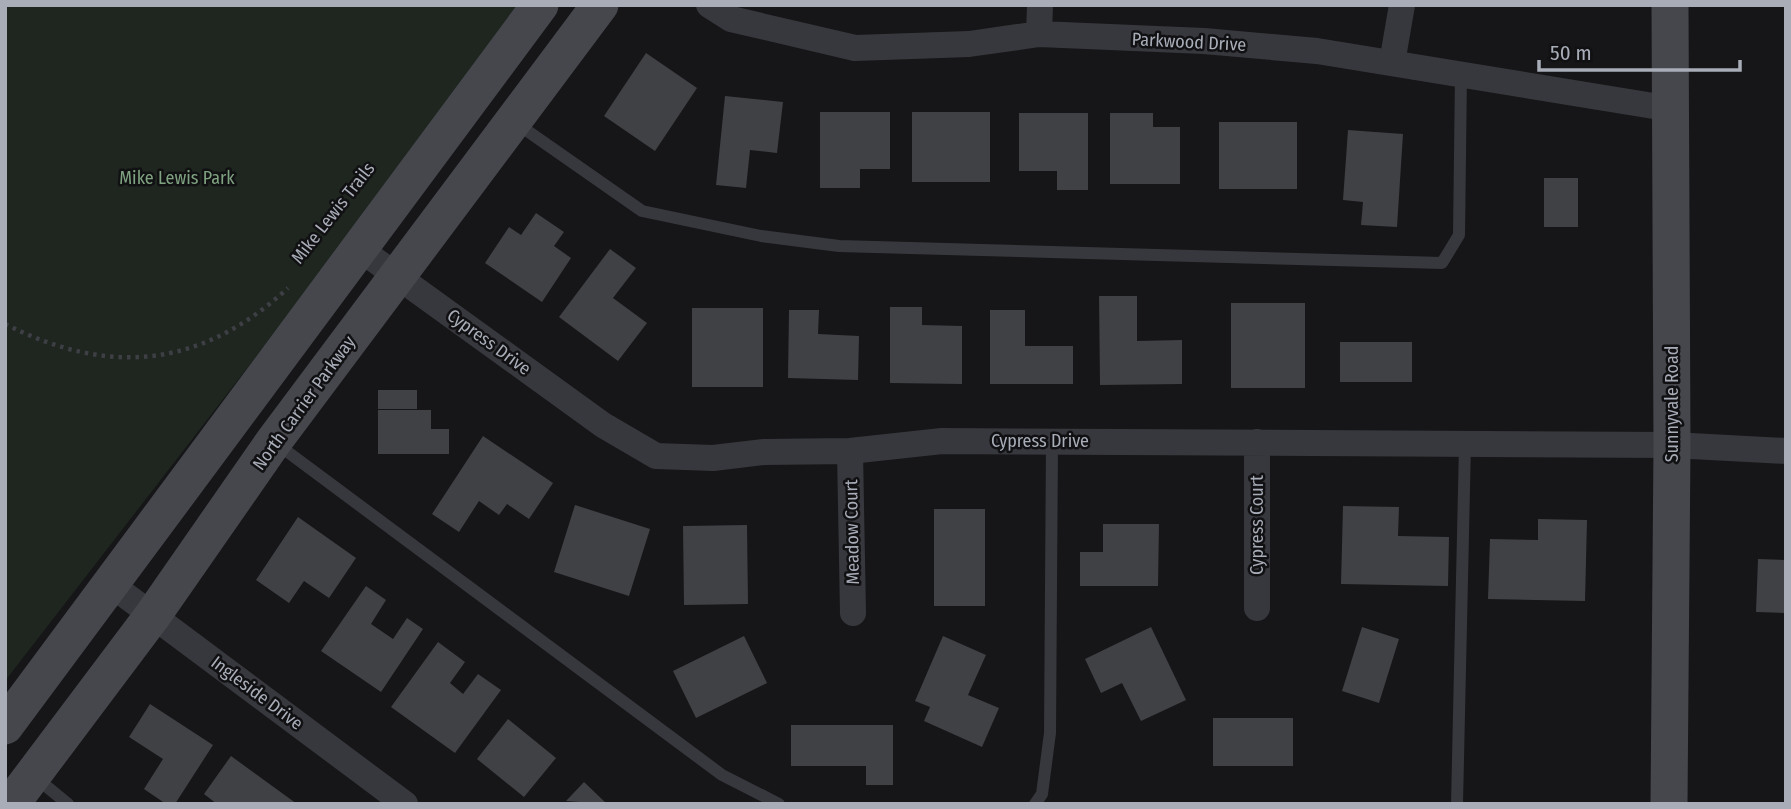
<svg xmlns="http://www.w3.org/2000/svg" width="1791" height="809" viewBox="0 0 1791 809" font-family="'Fira Sans Condensed',sans-serif">
<rect width="100%" height="100%" fill="#161618"/>
<!-- green -->
<path fill="#1e261f" d="M 5,5 L 520,5 L 344,243 L 5,681 Z"/>
<!-- building -->
<path fill="#404145" d="M 646,53 L 697,88 L 655,151 L 604,116 Z
M 725,96 L 783,102 L 777,153 L 750,150 L 746,188 L 716,185 Z
M 820,112 L 890,112 L 890,169 L 860,169 L 860,188 L 820,188 Z
M 912,112 L 990,112 L 990,182 L 912,182 Z
M 1019,113 L 1088,113 L 1088,190 L 1057,190 L 1057,171 L 1019,171 Z
M 1110,113 L 1153,113 L 1153,127 L 1180,127 L 1180,184 L 1110,184 Z
M 1219,122 L 1297,122 L 1297,189 L 1219,189 Z
M 1348,130 L 1403,134 L 1397,227 L 1361,225 L 1363,202 L 1343,200 Z
M 1544,178 L 1578,178 L 1578,227 L 1544,227 Z
M 536,213 L 564,232 L 554,246 L 571,258 L 542,302 L 485,263 L 509,227 L 521,235 Z
M 610,249 L 636,268 L 613,298 L 647,323 L 618,361 L 559,317 Z
M 1099,296 L 1137,296 L 1137,341 L 1182,340 L 1182,384 L 1100,385 Z
M 1231,303 L 1305,303 L 1305,388 L 1231,388 Z
M 890,307 L 922,307 L 922,325 L 962,326 L 962,384 L 890,383 Z
M 692,308 L 763,308 L 763,387 L 692,387 Z
M 789,310 L 819,310 L 818,334 L 859,336 L 858,380 L 788,378 Z
M 990,310 L 1025,310 L 1025,346 L 1073,346 L 1073,384 L 990,384 Z
M 1340,342 L 1412,342 L 1412,382 L 1340,382 Z
M 378,390 L 417,390 L 417,409 L 378,409 Z
M 378,410 L 431,410 L 431,429 L 449,429 L 449,454 L 378,454 Z
M 483,436 L 553,483 L 529,519 L 507,504 L 499,515 L 479,501 L 459,532 L 432,514 Z
M 575,505 L 650,529 L 629,596 L 554,572 Z
M 1343,506 L 1399,507 L 1398,536 L 1449,537 L 1448,586 L 1341,584 Z
M 934,509 L 985,509 L 985,606 L 934,606 Z
M 298,517 L 356,558 L 329,598 L 304,581 L 289,603 L 256,580 Z
M 1538,519 L 1587,520 L 1585,601 L 1488,599 L 1490,539 L 1538,540 Z
M 1103,524 L 1159,524 L 1158,586 L 1080,586 L 1080,552 L 1103,552 Z
M 747,525 L 748,604 L 684,605 L 683,526 Z
M 1758,559 L 1786,560 L 1786,613 L 1756,612 Z
M 366,586 L 386,600 L 371,624 L 393,639 L 407,618 L 423,629 L 381,692 L 321,651 Z
M 1151,627 L 1186,700 L 1141,721 L 1122,683 L 1101,693 L 1085,659 Z
M 1362,627 L 1399,639 L 1379,703 L 1342,691 Z
M 744,636 L 767,683 L 696,718 L 673,671 Z
M 943,636 L 986,655 L 968,695 L 999,708 L 982,747 L 924,721 L 930,707 L 915,701 Z
M 438,642 L 465,662 L 450,683 L 463,694 L 478,674 L 501,690 L 455,753 L 391,707 Z
M 150,704 L 213,745 L 175,804 L 166,804 L 144,789 L 163,759 L 129,737 Z
M 1213,718 L 1293,718 L 1293,766 L 1213,766 Z
M 508,719 L 556,758 L 524,797 L 477,759 Z
M 791,725 L 893,725 L 893,785 L 866,785 L 866,766 L 791,766 Z
M 231,756 L 297,804 L 217,804 L 204,794 Z
M 584,782 L 607,804 L 566,801 Z"/>
<g fill="none" stroke-linecap="round" stroke-linejoin="round">
<!-- path -->
<path stroke="#3d3f44" stroke-width="4.5" stroke-dasharray="3.5 5" stroke-linecap="butt" d="M 5,324 C 110,377 201,368 288,288"/>
<!-- lane -->
<path stroke="#37383d" stroke-width="12" d="M 516,123 L 642,211 L 761,236 L 839,246 L 1442,263 L 1459,235 L 1461,74
M 277,444 L 722,775 L 779,804
M 35,777 L 68,804
M 1035,804 L 1042,794 L 1050,733 L 1052,441
M 1457,804 L 1465,444"/>
<!-- street -->
<path stroke="#37383d" stroke-width="26" d="M 709,5 L 731,19 L 855,48 L 969,44 L 1039,34 L 1204,41 L 1317,51 L 1672,109
M 1039,34 L 1040,5
M 1392,63 L 1402,5
M 361,250 L 603,425 L 656,456 L 713,458 L 764,452 L 850,451 L 942,441 L 1672,445 L 1786,451
M 1257,442 L 1257,608
M 850,451 L 853,613
M 109,583 L 405,804"/>
<!-- secondary -->
<path stroke="#45474d" stroke-width="37" d="M 5,726 L 540,5
M 11,804 L 153,615 L 274,441 L 600,5
M 1669,804 L 1672,445 L 1670,5"/>
</g>
<g text-anchor="middle" dominant-baseline="central" stroke-width="5" stroke-linejoin="round" paint-order="stroke">
<!-- street labels -->
<g font-size="18" fill="#a8adb8" stroke="#111113">
<text transform="translate(1189 42) rotate(3)">Parkwood Drive</text>
<text transform="translate(333 213) rotate(-52)">Mike Lewis Trails</text>
<text transform="translate(489 342) rotate(36)">Cypress Drive</text>
<text transform="translate(304 403) rotate(-54)">North Carrier Parkway</text>
<text transform="translate(1672 404) rotate(-90)">Sunnyvale Road</text>
<text x="1040" y="441">Cypress Drive</text>
<text transform="translate(1257 525) rotate(-90)">Cypress Court</text>
<text transform="translate(852 532) rotate(-91)">Meadow Court</text>
<text transform="translate(257 693) rotate(37)">Ingleside Drive</text>
</g>
<!-- park labels -->
<g font-size="18" fill="#7fa381" stroke="#111113">
<text x="177" y="178">Mike Lewis Park</text>
</g>
</g>
<!-- border -->
<rect width="1791" height="809" fill="none" stroke="#a8adb8" stroke-width="14"/>
<!-- scale -->
<path d="M1539 60v10h201v-10" fill="none" stroke="#a8adb8" stroke-width="3.5"/>
<text x="1550" y="60" font-size="21" fill="#a8adb8" stroke="#111113" stroke-width="5" paint-order="stroke">50 m</text>
</svg>
